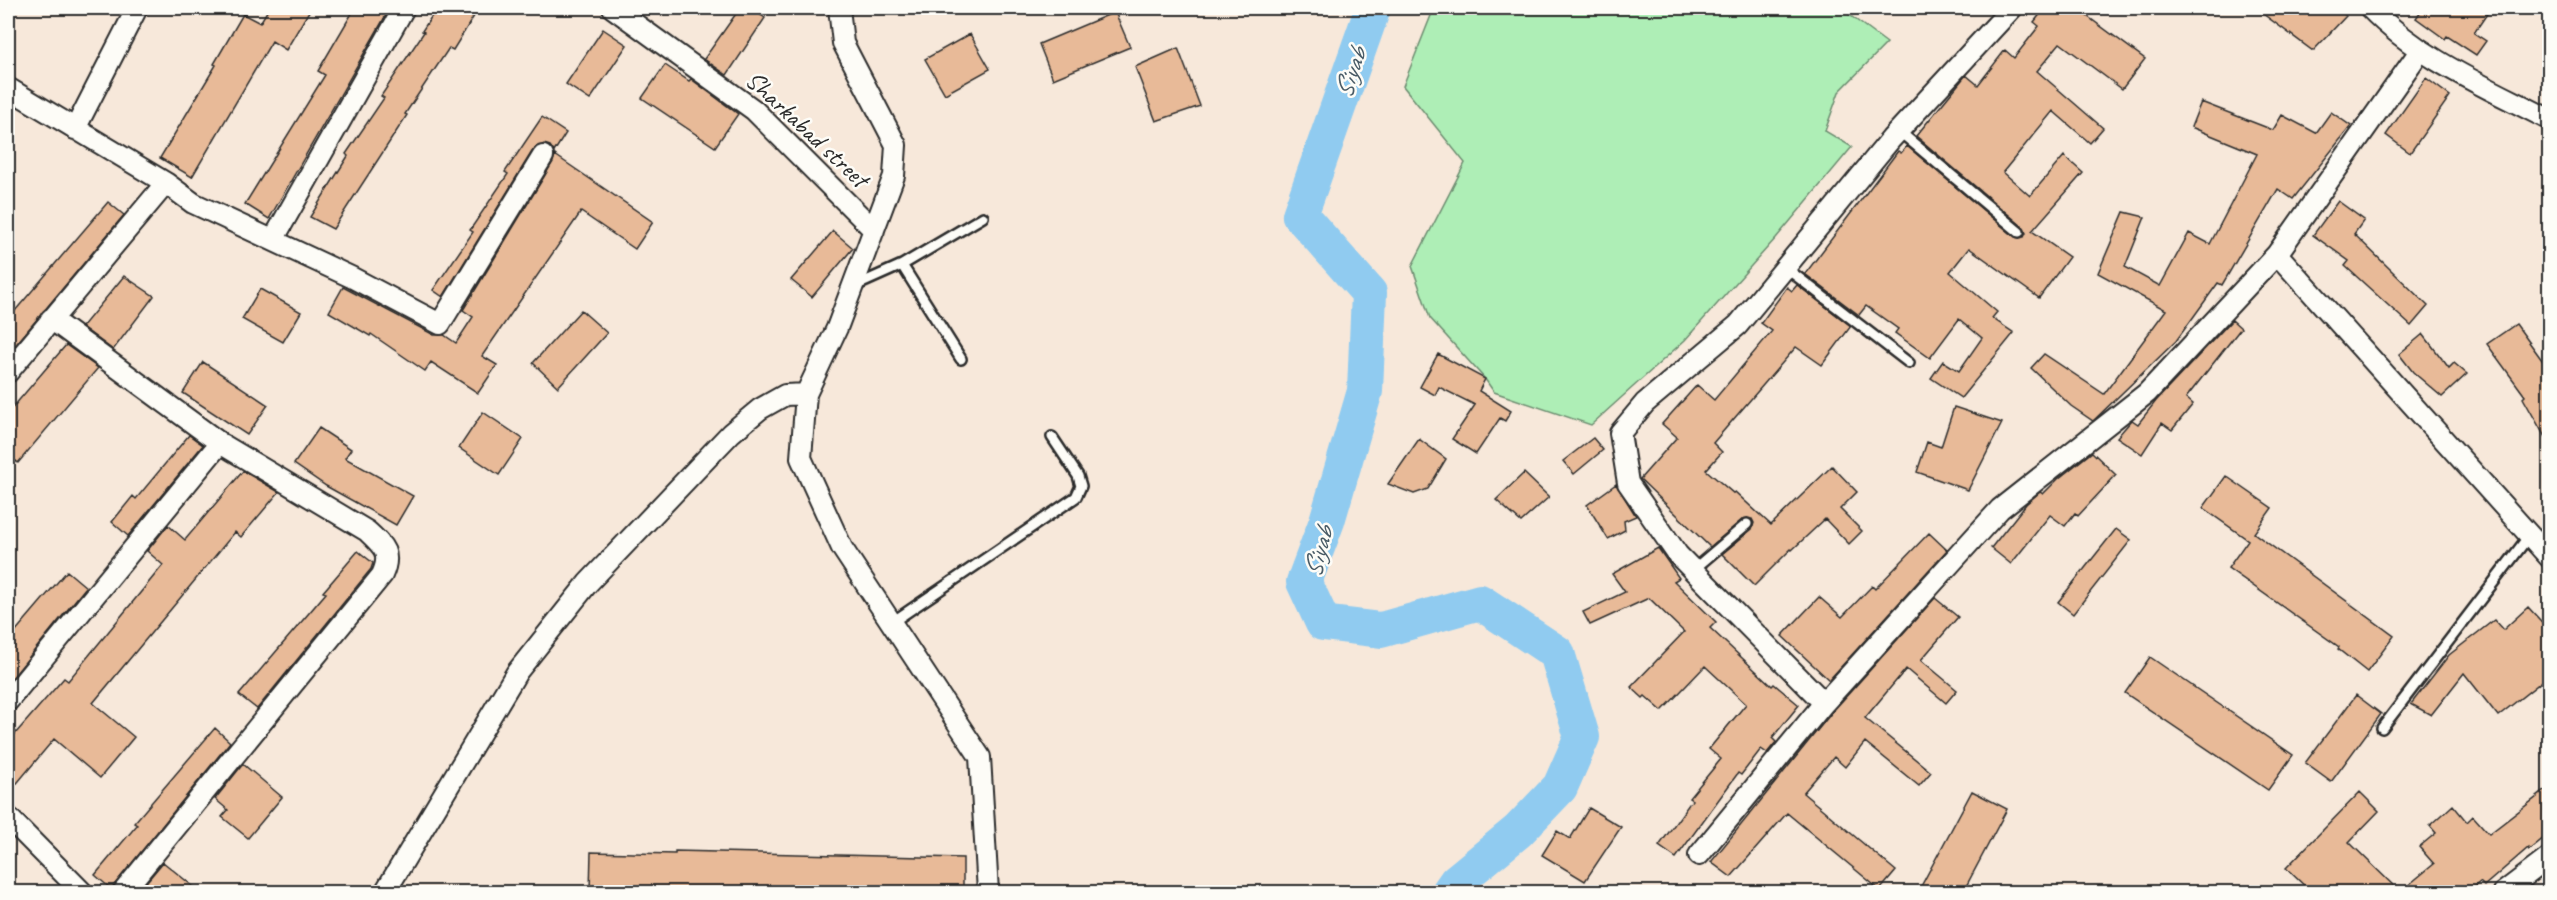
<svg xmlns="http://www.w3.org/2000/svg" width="2557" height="900" viewBox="0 0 2557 900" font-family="Caveat,sans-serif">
<rect width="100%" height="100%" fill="#f7e8da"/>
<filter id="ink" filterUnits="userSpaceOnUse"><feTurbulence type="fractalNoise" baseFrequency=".0167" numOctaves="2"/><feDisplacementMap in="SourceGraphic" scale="12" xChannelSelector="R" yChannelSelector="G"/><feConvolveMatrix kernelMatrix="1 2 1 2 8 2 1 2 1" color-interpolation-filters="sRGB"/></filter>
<g filter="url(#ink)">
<!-- green -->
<path fill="#aeeeb6" stroke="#6c8c70" stroke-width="1.5" d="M 1434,8 L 1840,8 L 1887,43 L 1839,92 L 1825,131 L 1852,147 L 1776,238 L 1685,340 L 1591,425 L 1494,392 L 1485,379 L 1430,318 L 1412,266 L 1465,163 L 1403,86 Z"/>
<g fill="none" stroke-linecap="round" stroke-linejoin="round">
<!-- river -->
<path stroke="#90cbf0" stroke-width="36" d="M 1373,8 L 1300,215 L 1369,293 L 1365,391 L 1327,521 L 1304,582 L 1323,623 L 1381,630 L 1480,602 L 1557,653 L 1582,737 L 1560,787 L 1518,831 L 1456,882 L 1449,892"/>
</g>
<!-- building -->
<path fill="#e8ba98" stroke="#2b2b2b" stroke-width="1.5" d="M 269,8 L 311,8 L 286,50 L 272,41 L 192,177 L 160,158 L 216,65 L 214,64 L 243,14 L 260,23 Z
M 355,8 L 390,8 L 269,219 L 245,204 L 325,75 L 318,71 Z
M 437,8 L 479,8 L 453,50 L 449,48 L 405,114 L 407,115 L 333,229 L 310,217 L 348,156 L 346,154 L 384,98 L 381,96 L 424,32 L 422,31 Z
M 740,8 L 750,8 L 765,18 L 727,75 L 704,59 Z
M 2045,8 L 2076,8 L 2145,59 L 2122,89 L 2060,43 L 2037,71 L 2103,128 L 2090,143 L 2053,111 L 2003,172 L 2030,196 L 2064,156 L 2083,173 L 2032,231 L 2069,257 L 2039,298 L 1969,248 L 1950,272 L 1997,312 L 1992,318 L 2014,333 L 1961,398 L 1931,378 L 1943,361 L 1959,371 L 1982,338 L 1959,319 L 1930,358 L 1895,333 L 1898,329 L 1866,306 L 1859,315 L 1805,274 L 1898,151 L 1901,153 L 1907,146 L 2015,237 L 2024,237 L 2026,233 L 2023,227 L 1916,136 L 1966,75 L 1978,85 L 2005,50 L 2014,58 L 2039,26 L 2034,22 Z
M 2255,8 L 2337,8 L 2346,16 L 2313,51 Z
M 2423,8 L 2491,8 L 2474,33 L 2486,41 L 2476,55 L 2447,36 L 2445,39 L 2416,18 Z
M 1115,12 L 1130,47 L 1053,79 L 1039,44 Z
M 603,29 L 627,45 L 590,100 L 566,84 Z
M 970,34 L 990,69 L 945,94 L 925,59 Z
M 1178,48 L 1200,106 L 1156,121 L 1135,67 Z
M 665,65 L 689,81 L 691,79 L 738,114 L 715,147 L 642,98 Z
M 2426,78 L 2450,96 L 2410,153 L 2386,135 Z
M 2201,102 L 2273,130 L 2282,115 L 2316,133 L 2331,112 L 2351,126 L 2293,199 L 2278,189 L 2222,285 L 2218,283 L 2176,341 L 2093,421 L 2071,406 L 2031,368 L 2044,354 L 2104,394 L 2166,310 L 2098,273 L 2124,212 L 2145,217 L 2125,267 L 2160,286 L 2189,233 L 2210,244 L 2257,154 L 2191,127 Z
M 542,117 L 566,133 L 554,152 L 550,146 L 544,144 L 533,150 L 443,297 L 433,290 L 473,232 L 470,230 L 508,174 L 505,172 Z
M 555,155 L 653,222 L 635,249 L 581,212 L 482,356 L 497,365 L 478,393 L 431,362 L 425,371 L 371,334 L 370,336 L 329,312 L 343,287 L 434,335 L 444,335 L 456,343 L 473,317 L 463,310 L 553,162 Z
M 2338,201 L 2364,220 L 2354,234 L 2428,306 L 2411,326 L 2345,266 L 2349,261 L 2313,235 Z
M 108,202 L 124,215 L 8,354 L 8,319 Z
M 833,231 L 853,248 L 812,297 L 791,280 Z
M 124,276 L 154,296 L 113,350 L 82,327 Z
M 1797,285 L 1851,326 L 1822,365 L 1796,347 L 1713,443 L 1722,452 L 1706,470 L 1733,493 L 1735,492 L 1771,525 L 1832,466 L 1857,492 L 1840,509 L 1862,531 L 1849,544 L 1825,519 L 1792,550 L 1791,549 L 1754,586 L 1722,554 L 1752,529 L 1754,523 L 1752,519 L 1743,519 L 1710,547 L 1640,479 L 1677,437 L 1662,424 L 1697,385 L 1714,400 L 1772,331 L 1761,323 L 1787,287 L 1792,291 Z
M 260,289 L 301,312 L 283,342 L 242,319 Z
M 581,310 L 607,333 L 558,387 L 533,363 Z
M 2232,320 L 2241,328 L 2186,398 L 2193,404 L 2172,430 L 2162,423 L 2142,454 L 2117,437 L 2132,420 L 2138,424 L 2156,401 Z
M 2516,324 L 2550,371 L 2550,446 L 2523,398 L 2525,396 L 2487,344 Z
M 2423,334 L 2449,368 L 2454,363 L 2467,374 L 2442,397 L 2413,372 L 2399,354 Z
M 66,345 L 98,368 L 18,463 L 16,461 L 8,472 L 8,413 Z
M 1438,354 L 1485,379 L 1479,391 L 1511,411 L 1505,421 L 1500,418 L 1476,454 L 1452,439 L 1475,405 L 1439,387 L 1435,395 L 1420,387 Z
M 203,362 L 268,405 L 247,435 L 183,393 Z
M 1954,407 L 2002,423 L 1968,490 L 1917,472 L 1927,442 L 1941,447 Z
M 483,412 L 523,439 L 499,475 L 459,448 Z
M 319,428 L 351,449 L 345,458 L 413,496 L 396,525 L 326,486 L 294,464 Z
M 189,435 L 203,445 L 128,536 L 112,522 L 133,496 L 136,499 Z
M 1593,438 L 1603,450 L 1574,474 L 1563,461 Z
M 1419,439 L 1446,459 L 1428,489 L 1414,494 L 1388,484 Z
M 2092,452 L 2116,475 L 2078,516 L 2075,513 L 2065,526 L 2050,515 L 2011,564 L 1991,548 L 2026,504 L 2040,492 L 2043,494 L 2058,479 Z
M 243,471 L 279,492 L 241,537 L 235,532 L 93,703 L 134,737 L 100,778 L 54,739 L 8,794 L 8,742 L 64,678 L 68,681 L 163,565 L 147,551 L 168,525 L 185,540 Z
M 1524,473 L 1549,497 L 1521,522 L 1496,500 Z
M 2226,476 L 2272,508 L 2254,533 L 2394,636 L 2367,672 L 2338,649 L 2339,647 L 2228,568 L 2248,540 L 2203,508 Z
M 1616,484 L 1636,516 L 1624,521 L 1625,530 L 1608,539 L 1587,505 Z
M 2116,529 L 2131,540 L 2073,614 L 2058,602 Z
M 1929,533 L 1947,550 L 1829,680 L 1782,636 L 1819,597 L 1842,617 L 1872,586 L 1875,589 Z
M 1658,548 L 1679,578 L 1674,581 L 1716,622 L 1710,628 L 1772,686 L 1774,684 L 1799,705 L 1772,738 L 1776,742 L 1767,753 L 1761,749 L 1741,775 L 1738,773 L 1676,858 L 1659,846 L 1692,800 L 1689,798 L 1721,759 L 1709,749 L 1746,704 L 1705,666 L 1662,711 L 1645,696 L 1643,698 L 1631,687 L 1684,632 L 1649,598 L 1590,625 L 1583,612 L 1625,592 L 1612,574 Z
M 358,551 L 373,563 L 371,569 L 257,709 L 239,695 L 326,593 L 323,592 Z
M 67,571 L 86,587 L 8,683 L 8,640 Z
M 1935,598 L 1958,617 L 1921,660 L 1957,690 L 1946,703 L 1906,669 L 1865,718 L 1931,772 L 1919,786 L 1865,742 L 1845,767 L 1834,757 L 1803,793 L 1896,871 L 1880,890 L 1787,813 L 1731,877 L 1711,862 L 1833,711 Z
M 2528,607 L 2550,631 L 2550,675 L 2498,716 L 2464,673 L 2431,715 L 2411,704 L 2449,655 L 2494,620 L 2503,630 Z
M 2150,657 L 2293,755 L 2268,790 L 2125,693 Z
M 2356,695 L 2381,714 L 2331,782 L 2305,763 Z
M 215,728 L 230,742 L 111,889 L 95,875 L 137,825 L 134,823 Z
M 243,764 L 282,797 L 248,838 L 222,817 L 228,810 L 215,799 Z
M 2550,787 L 2550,833 L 2529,850 L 2528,848 L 2484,886 L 2480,882 L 2468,892 L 2311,892 L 2286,868 L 2360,792 L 2379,811 L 2349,842 L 2400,892 L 2434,864 L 2419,847 L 2436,833 L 2430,826 L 2453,805 L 2467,822 L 2473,816 L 2489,834 Z
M 1972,791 L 2007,809 L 1963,892 L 1918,892 Z
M 1589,808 L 1621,827 L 1585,881 L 1542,855 L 1557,831 L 1570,839 Z
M 675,851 L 963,858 L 963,892 L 590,892 L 591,852 L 675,854 Z
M 163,862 L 200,892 L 138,892 Z"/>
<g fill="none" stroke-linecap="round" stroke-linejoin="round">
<defs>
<path id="lane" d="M 1899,131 L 2019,232
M 902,265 L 983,217
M 1786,268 L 1909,363
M 855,286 L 902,265 L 961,359
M 1693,570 L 1747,524
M 891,623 L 1076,497 L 1081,486 L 1078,476 L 1052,437
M 2382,728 L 2529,536"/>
<path id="street" d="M 613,8 L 754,110 L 874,230
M 839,8 L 843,43 L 896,145 L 894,176 L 837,328 L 806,394 L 801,458 L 842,548 L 980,757 L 988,892
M 2370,8 C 2419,59 2487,87 2550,120
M 2420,51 L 2277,254 L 2550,558
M 8,88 L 166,183 L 193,203 L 351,277 L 440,324 L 543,156
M 75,129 L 137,8
M 273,240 L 404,8
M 51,319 L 220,443 L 367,531 C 383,546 392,553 382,575 L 123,892
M 8,372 L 166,183
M 8,701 L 220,443
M 1824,703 L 1678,555 L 1628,483 L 1620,433 L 1645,403 L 1738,325 L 1891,139 L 2012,8
M 8,817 L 82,892
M 1699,855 L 1824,703 L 2000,509 L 2147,393 L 2277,254
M 385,892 L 517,672 L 588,583 L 731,433 L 760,409 L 785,395 L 806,394
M 2504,892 L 2550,857"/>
</defs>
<!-- lane casing -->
<use href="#lane" stroke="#2b2b2b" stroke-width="14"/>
<!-- street casing -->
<use href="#street" stroke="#2b2b2b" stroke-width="24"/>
<!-- lane -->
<use href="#lane" stroke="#fdfcf7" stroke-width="9"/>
<!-- street -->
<use href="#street" stroke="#fdfcf7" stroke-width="20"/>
</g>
</g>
<g text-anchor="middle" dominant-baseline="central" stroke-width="5" stroke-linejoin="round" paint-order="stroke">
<!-- street labels -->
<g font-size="26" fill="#2b2b2b" stroke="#fdfcf7">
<text transform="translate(807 129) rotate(43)">Sharkabad street</text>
</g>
<!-- water labels -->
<g font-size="27" font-style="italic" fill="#495b66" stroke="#fdfcf7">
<text transform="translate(1350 73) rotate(-71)">Siyab</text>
<text transform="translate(1318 552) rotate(-74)">Siyab</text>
</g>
</g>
<!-- margin -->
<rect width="2557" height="900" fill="none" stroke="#fdfcf7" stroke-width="30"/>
<rect x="15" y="15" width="2527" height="870" fill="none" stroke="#2b2b2b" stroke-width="2" filter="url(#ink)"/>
</svg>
